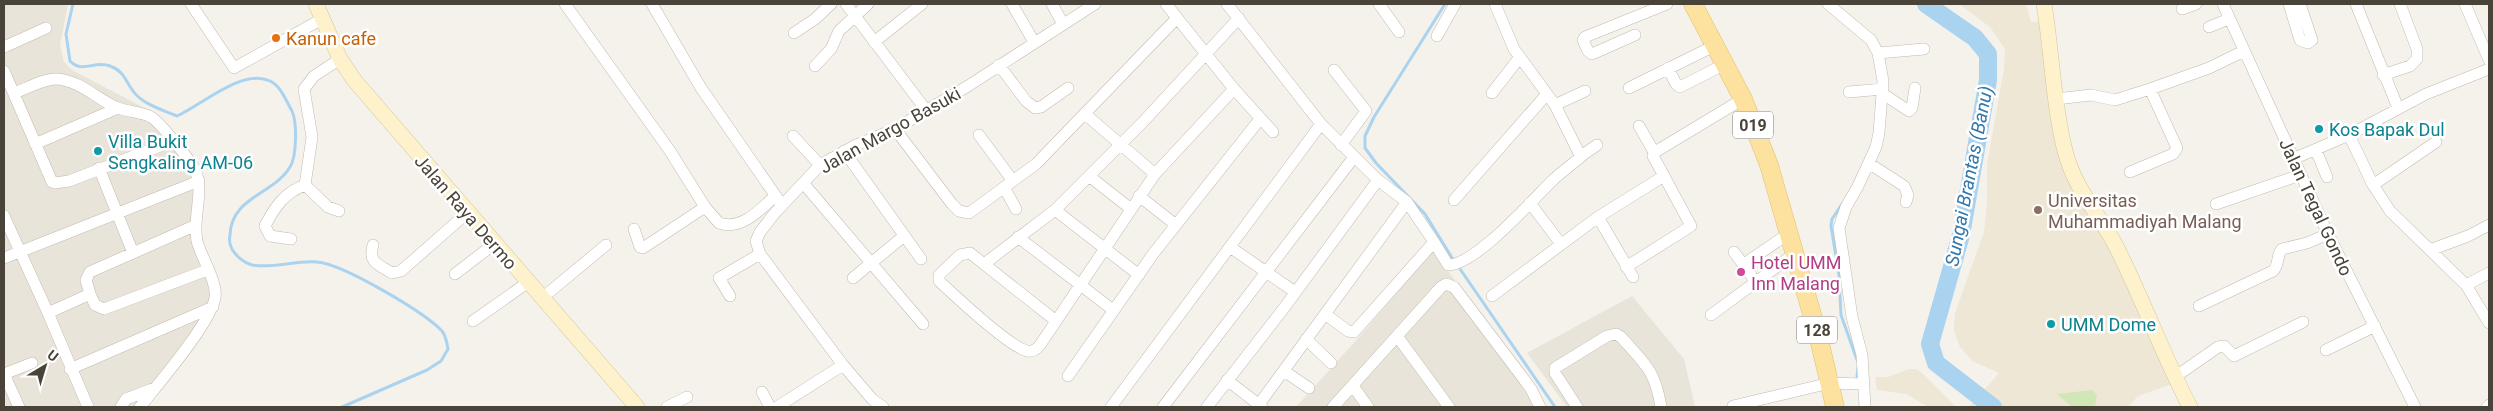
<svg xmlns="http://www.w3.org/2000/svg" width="2493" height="411" viewBox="0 0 2493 411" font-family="Roboto,sans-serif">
<rect width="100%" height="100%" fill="#f5f2ec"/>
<!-- residential -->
<path fill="#e9e4da" d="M 4,4 L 68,4 L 60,45 L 64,62 L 72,70 L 158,115 L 194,162 L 199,232 L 219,284 L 220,302 L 144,407 L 4,407 Z
M 1433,250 L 1547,407 L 1296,407 L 1360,336 Z
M 1632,296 L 1684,359 L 1695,407 L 1567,407 L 1527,353 Z"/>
<!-- education -->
<path fill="#eee7d6" d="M 1959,4 L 2026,4 L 2031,22 L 2041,21 L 2059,137 L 2175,383 L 2138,396 L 2128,407 L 1969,407 L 1999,373 L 1972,361 L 1960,347 L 1954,331 L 1955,313 L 1984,232 L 1987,203 L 1987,164 L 2004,69 L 2005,49 L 1990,27 Z
M 1909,369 L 1916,369 L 1922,373 L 1956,407 L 1928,407 L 1906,394 L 1877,390 L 1875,377 L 1888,377 Z"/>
<!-- green -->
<path fill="#d1e8b6" d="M 2092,390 L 2097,395 L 2095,407 L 2072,407 L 2057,394 Z"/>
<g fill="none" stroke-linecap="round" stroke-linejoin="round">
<!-- stream -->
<path stroke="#aad3f0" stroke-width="3" d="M 73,4 L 66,34 L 70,61 C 82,74 95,60 110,66 C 124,71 125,80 133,91 C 142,104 163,110 177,116 C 202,105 242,68 270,81 C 281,86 286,101 292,111 C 297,122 297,156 290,167 C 274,194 231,197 230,235 C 229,240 229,244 232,249 C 236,256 244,263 252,265 C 273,269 296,260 317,262 C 343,264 424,312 442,331 C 446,336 447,343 448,349 L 441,361 L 427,370 L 342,407
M 1445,4 L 1374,117 L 1365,136 L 1365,148 L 1376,163 L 1425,214 L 1454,261
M 1842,204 L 1832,219 L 1831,226 L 1839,275 L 1841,315 L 1857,360
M 1458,266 L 1555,407
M 1857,376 L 1858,368"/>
<!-- river -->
<path stroke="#aad3f0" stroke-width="18" d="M 1926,4 L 1975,38 L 1988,54 L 1988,80 L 1961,235 L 1930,344 L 1936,363 L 1993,407"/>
<defs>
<path id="street" d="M 191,4 L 234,68 L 322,19
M 565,4 L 670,151 L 705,207
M 652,4 L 701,88 L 782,205
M 846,4 L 926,110
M 1012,4 L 1034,42
M 1052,4 L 1063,24
M 1166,4 L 1234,89 L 1273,132
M 1227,4 L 1321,124 L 1378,180 L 1407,202 L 1434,242 L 1354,332 L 1348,331 L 1325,314
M 1379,4 L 1399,32
M 1828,4 L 1871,40 L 1878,53 L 1883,81 L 1879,133 L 1876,147 L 1858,186 L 1846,207 L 1839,228 L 1852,317 L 1862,355 L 1865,407
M 2223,4 L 2328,234 L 2415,407
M 2289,4 L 2300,40 L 2308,43 L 2312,40 L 2300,4
M 2356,4 L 2398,108
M 2465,4 L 2489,60
M 2182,9 L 2196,4
M 2209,27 L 2229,19
M 794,33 L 815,19 L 831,4
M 1635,35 L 1592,54 L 1588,51 L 1583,40 L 1585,37 L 1667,4
M 1437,36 L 1455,4
M 874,42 L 922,4
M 4,47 L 46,28
M 1878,53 L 1924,49
M 999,65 L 1026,101 L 1035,108 L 1041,107 L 1068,88
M 815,66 L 831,49 L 839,31 L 868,4
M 1668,68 L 1676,84 L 1680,87 L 1725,64
M 1334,70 L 1366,111 L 1341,145
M 4,71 L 52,182 L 55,183 L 69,181 L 173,141
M 2383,75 L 2410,66 L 2417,59 L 2417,49 L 2400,4
M 1629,88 L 1716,45
M 1849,92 L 1883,89
M 14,93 C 26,89 45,78 57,79 C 82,81 97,100 118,108 C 129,112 141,112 151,117 C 160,122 190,160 195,170 C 205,192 192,217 197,241 C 201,257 218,283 215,298 C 210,324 158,384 140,407
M 1492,93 L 1520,57
M 1883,94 L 1909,111 L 1912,108 L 1915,88
M 2056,99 L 2091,95 L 2115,100 L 2150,89
M 1555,105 L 1585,91
M 1085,114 L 1155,174
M 1639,126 L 1654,152
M 895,129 L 952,204 L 959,211 L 969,213 L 1036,164 L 1177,18
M 979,135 L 1013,181
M 2349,135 L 2373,185 L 2390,211 L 2466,285 L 2489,323
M 793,136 L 820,165
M 35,144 L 118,108
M 2316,150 L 2327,177
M 844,151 L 921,259
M 1581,156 L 1597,145
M 2293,159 L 2349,135 L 2426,94 L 2489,69
M 1870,164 L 1904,186 L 1908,195 L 1906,202
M 99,168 L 133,253
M 2130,172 L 2173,154 L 2177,148 L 2150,89 L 2209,68 L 2244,51
M 1089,176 L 1131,209
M 804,184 L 923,324
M 2373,185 L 2436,142
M 1005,189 L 1016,209
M 1139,196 L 1176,225
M 1454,200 L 1547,94 L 1514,49 L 1495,4
M 1530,203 L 1561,244
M 2216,204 L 2300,175
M 1055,210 L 1139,275
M 339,211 L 328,207 L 305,185 L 312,137 L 304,89 L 314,76 L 340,59
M 4,216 L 48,313 L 88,407
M 1598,217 L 1633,277
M 634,229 L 640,247 L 643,248 L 705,207 L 719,223 C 741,231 760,210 775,196
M 1018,237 L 1113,310
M 291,239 L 270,236 L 265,226 C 274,208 285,192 305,185
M 1434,242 L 1448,265 C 1476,265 1533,199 1554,179 C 1563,171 1572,164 1581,157 L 1555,105 L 1547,94
M 373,245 C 368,263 378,264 392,273 L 401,271 L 467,213
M 1230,247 L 1295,292
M 2430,250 L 2468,236 L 2489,225
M 1734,252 L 1755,281
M 4,258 L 199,181
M 984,264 L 1055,210 L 1143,122 L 1239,18
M 1744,264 L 1788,234
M 1626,267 L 1691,226 L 1664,176
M 455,274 L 494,244
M 853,278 L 904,236
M 2466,285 L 2489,273
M 90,294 L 95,305 L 104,309 L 207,270
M 730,296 L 719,278 L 760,254
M 1492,296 L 1598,217 L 1664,176 L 1653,156 L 1655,152 L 1743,99
M 541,299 L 606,245
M 2199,306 L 2273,271 C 2280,264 2276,255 2282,249 L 2307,243 L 2328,234
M 48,313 L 90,294 L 86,280 L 90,272 L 194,226
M 1711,315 L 1794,254
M 473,321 L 527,283
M 1056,321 L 970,253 L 960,255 L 939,275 L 939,281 C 955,296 1009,346 1027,351 C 1033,352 1037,349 1040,345 L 1155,174 L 1234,89
M 1397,336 L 1449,407
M 1306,339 L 1331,363
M 2326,350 L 2375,326
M 843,365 L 872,399 L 883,407
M 70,369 L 213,307
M 1284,371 L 1309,388
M 1068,376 L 1153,254 L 1260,119
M 2175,377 L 2218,347 L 2224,346 L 2234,356 L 2303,322
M 1227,380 L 1262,407
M 1353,386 L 1368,407
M 762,392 L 770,407
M 1733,406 L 1830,383 L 1863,384
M 19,407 L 4,374 L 32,363
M 121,407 L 126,399 L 155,388
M 667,407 L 687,397
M 777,407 L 843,365 L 760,254 L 756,241 L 760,232 L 774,214 L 820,165 L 856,145 L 895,129 L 968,86 L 1095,4
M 1111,407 L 1321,124
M 1163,407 L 1354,157
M 1207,407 L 1284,308 L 1378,180
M 1257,407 L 1407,202
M 1333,407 L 1441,287 L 1446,284 L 1454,287 L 1520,374 L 1531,389 L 1540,407
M 1577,407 L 1555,373 L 1555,368 L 1607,336 L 1616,334 L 1621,337 C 1645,364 1655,370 1661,407
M 2487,407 L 2489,405"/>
<path id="secondary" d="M 316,4 L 340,59 L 354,80 L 637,407
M 2044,4 C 2052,52 2053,103 2065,151 C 2076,192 2099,213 2117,248 C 2143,300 2163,355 2190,407"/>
<path id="primary" d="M 1693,4 L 1743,99 L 1769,165 L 1818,335 L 1835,407"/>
</defs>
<!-- street casing -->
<use href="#street" stroke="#c1baae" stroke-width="12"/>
<!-- secondary casing -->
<use href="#secondary" stroke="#d4c69c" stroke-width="16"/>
<!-- primary casing -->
<use href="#primary" stroke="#e2c06d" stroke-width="19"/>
<!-- street -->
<use href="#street" stroke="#fff" stroke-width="11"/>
<!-- secondary -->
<use href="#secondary" stroke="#fef2cd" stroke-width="15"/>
<!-- primary -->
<use href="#primary" stroke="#fce29e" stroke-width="18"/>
</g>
<!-- markers -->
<circle fill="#e8710a" stroke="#fff" stroke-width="2" cx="276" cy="38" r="5"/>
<g fill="#0f9aa8" stroke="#fff" stroke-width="2">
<circle cx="2319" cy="129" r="5"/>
<circle cx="98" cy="151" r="5"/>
<circle cx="2051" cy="324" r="5"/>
</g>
<circle fill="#8d6e63" stroke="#fff" stroke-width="2" cx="2038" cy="210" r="5"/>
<circle fill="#d1479c" stroke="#fff" stroke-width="2" cx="1741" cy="272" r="5"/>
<g text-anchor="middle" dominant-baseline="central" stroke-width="5" stroke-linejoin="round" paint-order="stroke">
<!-- shield labels -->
<g fill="#fff" stroke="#807b74" stroke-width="1">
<rect x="1733" y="111.5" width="40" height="27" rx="4"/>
<rect x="1797" y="316.5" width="40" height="27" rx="4"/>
</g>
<g font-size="16" font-weight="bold" fill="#4a4339">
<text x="1753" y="125">019</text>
<text x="1817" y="330">128</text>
</g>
<!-- food labels -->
<g font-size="18" fill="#c56008" stroke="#fff" text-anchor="start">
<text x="286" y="38">Kanun cafe</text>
</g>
<!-- culture labels -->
<g font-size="18" fill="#0d838f" stroke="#fff" text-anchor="start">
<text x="2329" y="129">Kos Bapak Dul</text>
<text x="108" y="141">Villa Bukit<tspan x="108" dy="21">Sengkaling AM-06</tspan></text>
<text x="2061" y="324">UMM Dome</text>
</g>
<!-- street labels -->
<g font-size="18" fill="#4a4339" stroke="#fff">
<text transform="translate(890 130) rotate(-29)">Jalan Margo Basuki</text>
<text transform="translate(2316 207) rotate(65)">Jalan Tegal Gondo</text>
<text transform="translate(466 212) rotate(49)">Jalan Raya Dermo</text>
</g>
<!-- education labels -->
<g font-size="18" fill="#785e54" stroke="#fff" text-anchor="start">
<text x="2048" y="200">Universitas<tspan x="2048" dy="21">Muhammadiyah Malang</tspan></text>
</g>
<!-- hotel labels -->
<g font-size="18" fill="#b23c85" stroke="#fff" text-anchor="start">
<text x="1751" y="262">Hotel UMM<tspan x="1751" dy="21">Inn Malang</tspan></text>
</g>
<!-- water labels -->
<g font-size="19" font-style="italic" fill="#3178ad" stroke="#fff">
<text transform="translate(1969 176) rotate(-79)">Sungai Brantas (Banu)</text>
</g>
</g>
<!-- border -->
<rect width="2493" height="411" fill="none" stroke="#4a4339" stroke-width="10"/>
<!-- north arrow -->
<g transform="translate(45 366) rotate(38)" stroke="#ffffff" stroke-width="4" paint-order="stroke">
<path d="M0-4L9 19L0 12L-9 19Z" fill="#4a4339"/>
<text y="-8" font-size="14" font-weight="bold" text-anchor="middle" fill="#4a4339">U</text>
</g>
</svg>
